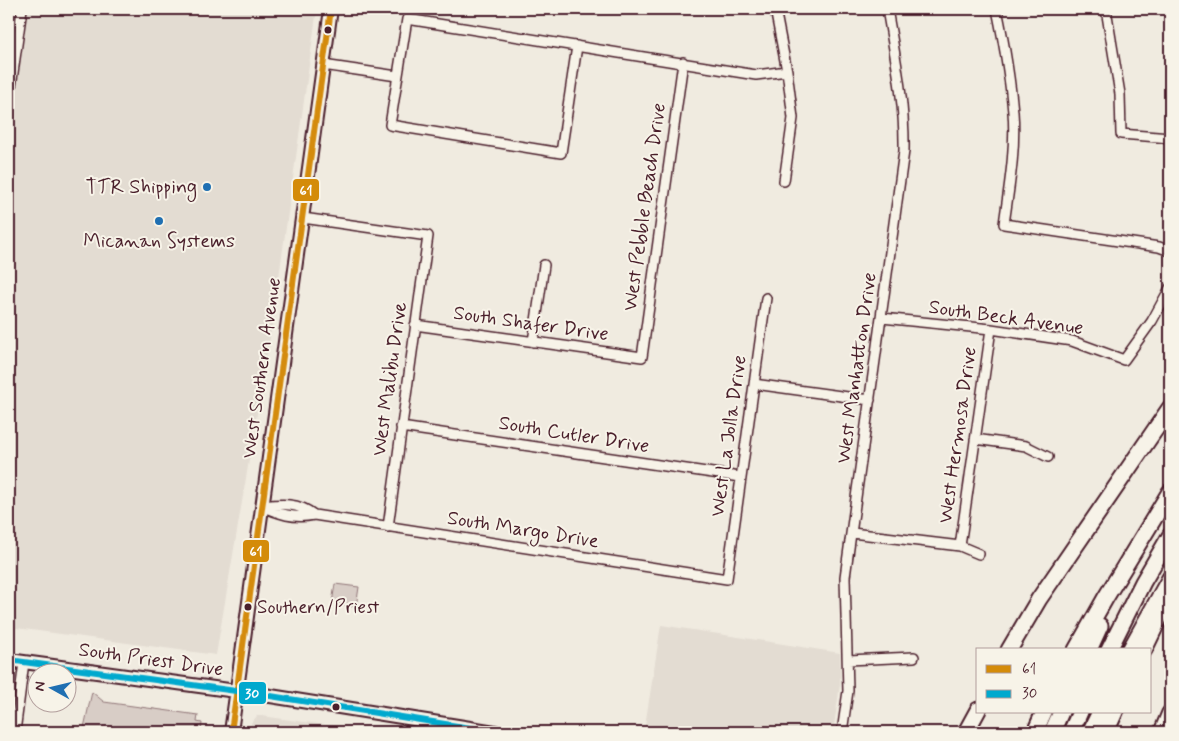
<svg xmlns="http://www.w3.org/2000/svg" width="1179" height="741" viewBox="0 0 1179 741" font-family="Mynerve,sans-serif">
<rect width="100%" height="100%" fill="#f0ebe0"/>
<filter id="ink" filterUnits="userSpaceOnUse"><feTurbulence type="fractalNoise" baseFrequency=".02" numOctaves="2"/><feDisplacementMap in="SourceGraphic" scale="10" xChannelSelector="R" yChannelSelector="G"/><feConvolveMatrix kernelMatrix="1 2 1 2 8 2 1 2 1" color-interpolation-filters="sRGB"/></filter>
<g filter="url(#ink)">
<!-- built -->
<path fill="#e3dcd2" d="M 9,9 L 317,9 L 273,319 L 216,655 L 9,627 Z
M 661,625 L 840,653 L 840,685 L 833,732 L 644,732 Z
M 257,716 L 262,716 L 375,732 L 250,732 L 251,723 Z"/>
<!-- green -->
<path fill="#d8cdc6" stroke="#917678" d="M 335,584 L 359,587 L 356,607 L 332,603 Z
M 92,692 L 104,702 L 198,715 L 197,722 L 202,723 L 201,732 L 83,732 Z"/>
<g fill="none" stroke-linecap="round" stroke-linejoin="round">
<defs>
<path id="street" d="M 775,9 L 787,71 L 793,118 L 784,181
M 997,9 C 1004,43 1010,77 1013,112 C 1016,149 1009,187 1004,224 L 1159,247 L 1170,251
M 1106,9 L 1120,94 L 1121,134 L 1170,138
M 577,46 L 561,153 L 390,125 L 407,19 L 756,75 L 787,71
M 323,65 L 397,76
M 9,101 L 22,9
M 303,218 L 428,236 L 388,527
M 882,318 L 991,329 L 1072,341 L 1124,360 L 1152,321 L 1170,288
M 415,325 L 642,357 L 683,62
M 533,342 L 544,265
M 754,384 L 870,400
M 401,427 L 740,477
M 975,439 L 1026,446 L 1048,457
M 261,506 C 279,514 294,519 314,515 L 727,579 L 766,298
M 262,506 C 281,504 298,502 314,515
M 852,533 L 960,546 L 979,554
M 960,546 L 991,329
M 848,660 L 914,657
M 15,732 L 24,662
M 842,732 L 848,691 L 845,577 L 904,151 C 905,103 895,56 887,9"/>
<path id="secondary" d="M 9,660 L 258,694 L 495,732
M 231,732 L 331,9"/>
<path id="highway" d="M 1009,650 L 1039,599 L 1170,408
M 1076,650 L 1106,597 L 1170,492
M 1089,650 L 1100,626
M 1109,650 L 1143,582 L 1170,536
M 1130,650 L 1170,578
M 1144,650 L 1170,596
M 966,732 L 978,710
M 1035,732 L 1044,712
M 1052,732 L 1061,712
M 1071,732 L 1080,712
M 1090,732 L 1100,712
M 1106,732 L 1115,712
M 1162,732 L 1170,713"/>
</defs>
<!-- street casing -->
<use href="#street" stroke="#4a1f2b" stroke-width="12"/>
<!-- secondary casing -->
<use href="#secondary" stroke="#4a1f2b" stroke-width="16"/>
<!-- highway casing -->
<use href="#highway" stroke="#4a1f2b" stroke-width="19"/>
<!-- street -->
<use href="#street" stroke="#f7f3e8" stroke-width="9"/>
<!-- secondary -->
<use href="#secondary" stroke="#f7f3e8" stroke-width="12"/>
<!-- highway -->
<use href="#highway" stroke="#f7f3e8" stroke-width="15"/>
<defs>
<path id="bus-1" d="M 231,732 L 331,9"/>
<path id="bus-2" d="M 9,660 L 258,694 L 495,732"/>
</defs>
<!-- bus-1 casing -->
<use href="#bus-1" stroke="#f7f3e8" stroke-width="10"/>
<!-- bus-2 casing -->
<use href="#bus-2" stroke="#f7f3e8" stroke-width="10"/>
<!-- bus-1 -->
<use href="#bus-1" stroke="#d48b09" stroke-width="6"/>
<!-- bus-2 -->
<use href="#bus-2" stroke="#00a9ce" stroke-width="6"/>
</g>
</g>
<!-- markers -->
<g fill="#4a1f2b" stroke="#f7f3e8" stroke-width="2">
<circle cx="328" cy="30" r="4.5"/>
<circle cx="248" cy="607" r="4.5"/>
<circle cx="336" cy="707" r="4.5"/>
</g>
<g fill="#1f6fb2" stroke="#f7f3e8" stroke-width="2">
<circle cx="207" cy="187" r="5"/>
<circle cx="159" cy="221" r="5"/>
</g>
<g text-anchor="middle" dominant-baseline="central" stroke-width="4" stroke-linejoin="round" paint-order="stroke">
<!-- bus labels -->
<g font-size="19" fill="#4a1f2b" stroke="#f7f3e8" text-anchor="start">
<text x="257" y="607">Southern/Priest</text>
</g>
<!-- poi labels -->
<g font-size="20" fill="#4a1f2b" stroke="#f7f3e8" text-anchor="end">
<text x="197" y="187">TTR Shipping</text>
<text x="159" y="241" text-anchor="middle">Micanan Systems</text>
</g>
<!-- street labels -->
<g font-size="20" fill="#4a1f2b" stroke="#f7f3e8">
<text transform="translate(645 207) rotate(-82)">West Pebble Beach Drive</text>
<text transform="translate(1006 318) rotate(8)">South Beck Avenue</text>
<text transform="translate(531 324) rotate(8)">South Shafer Drive</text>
<text transform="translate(262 368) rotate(-82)">West Southern Avenue</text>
<text transform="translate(857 368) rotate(-82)">West Manhatton Drive</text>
<text transform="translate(390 379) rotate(-82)">West Malibu Drive</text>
<text transform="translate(574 435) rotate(9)">South Cutler Drive</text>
<text transform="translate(958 435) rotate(-82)">West Hermosa Drive</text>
<text transform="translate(729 436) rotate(-82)">West La Jolla Drive</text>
<text transform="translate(523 530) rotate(9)">South Margo Drive</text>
<text transform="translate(151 660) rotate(8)">South Priest Drive</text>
</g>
</g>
<g stroke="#f7f3e8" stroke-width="2">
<rect x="292" y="178" width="28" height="24" rx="5" fill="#d48b09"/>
<rect x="242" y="539" width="28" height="24" rx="5" fill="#d48b09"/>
<rect x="238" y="681" width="29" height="24" rx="5" fill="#00a9ce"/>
</g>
<g font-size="14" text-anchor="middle" font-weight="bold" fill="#fff">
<text x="306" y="195">61</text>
<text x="256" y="556">61</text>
<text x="252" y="698">30</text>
</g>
<!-- margin -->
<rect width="1179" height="741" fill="none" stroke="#f7f3e8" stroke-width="30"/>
<rect x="15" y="15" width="1149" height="711" fill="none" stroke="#4a1f2b" stroke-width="2" filter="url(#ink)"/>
<!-- legend -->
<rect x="976" y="648" width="175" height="65" fill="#f7f3e8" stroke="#b29e9c"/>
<rect x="986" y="665" width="25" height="8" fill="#d48b09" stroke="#b29e9c"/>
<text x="1022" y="674" font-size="15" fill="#4a1f2b">61</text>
<rect x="986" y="690" width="25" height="8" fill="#00a9ce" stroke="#b29e9c"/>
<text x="1022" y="698" font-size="15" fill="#4a1f2b">30</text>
<!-- north arrow -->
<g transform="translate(52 688) rotate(278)"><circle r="24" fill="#f7f3e8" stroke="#b29e9c"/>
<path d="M0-4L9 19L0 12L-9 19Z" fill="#1f6fb2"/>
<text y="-8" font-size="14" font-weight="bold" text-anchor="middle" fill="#4a1f2b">N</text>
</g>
</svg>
